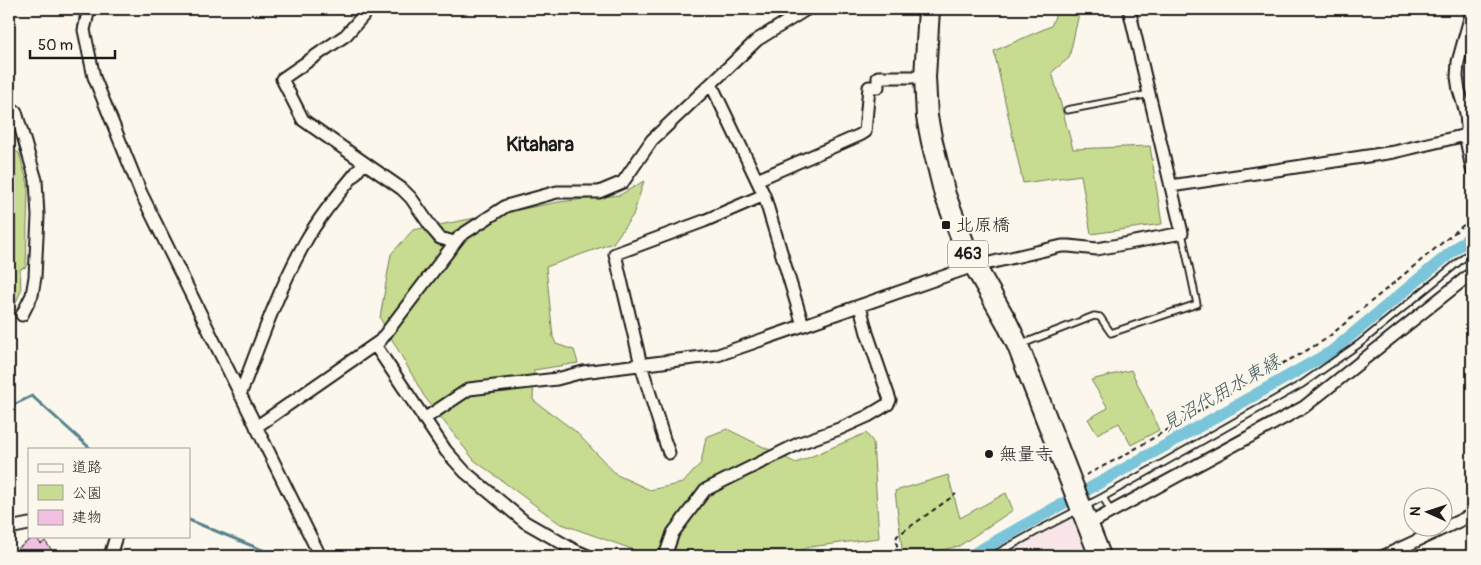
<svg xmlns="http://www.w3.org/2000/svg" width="1481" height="565" viewBox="0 0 1481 565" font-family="Pangolin,'Klee One',sans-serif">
<rect width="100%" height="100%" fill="#fbf7ec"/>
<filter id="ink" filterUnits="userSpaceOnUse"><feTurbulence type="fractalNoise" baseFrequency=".02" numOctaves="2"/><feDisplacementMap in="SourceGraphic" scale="10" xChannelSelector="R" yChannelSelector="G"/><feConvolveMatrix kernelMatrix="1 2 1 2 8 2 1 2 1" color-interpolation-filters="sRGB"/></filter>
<g filter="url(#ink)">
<!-- built -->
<path fill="#f8e6e8" d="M 1069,518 L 1073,522 L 1087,556 L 1002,556 L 1038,534 Z"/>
<!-- green -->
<path fill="#c8dc91" stroke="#727c56" d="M 1058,9 L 1080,9 L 1069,58 L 1052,72 L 1073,149 L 1150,146 L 1162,224 L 1091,234 L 1081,175 L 1023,183 L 994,51 L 1051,26 Z
M 9,147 L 19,153 L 28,184 L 26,267 L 20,269 L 21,291 L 12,311 L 9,311 Z
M 644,181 L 633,215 L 613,243 L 546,267 L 553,337 L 556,344 L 574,350 L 578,363 L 534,370 L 533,400 L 575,431 L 617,475 L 650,490 L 683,483 L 701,463 L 706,437 L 727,429 L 796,463 L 866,433 L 873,442 L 879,538 L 810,547 L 785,556 L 707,556 L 704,555 L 640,552 L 559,523 L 474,460 L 424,396 L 380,318 L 391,254 L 413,230 L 559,202 L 620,195 Z
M 1131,370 L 1159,430 L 1131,445 L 1119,423 L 1097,434 L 1088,419 L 1108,408 L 1091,380 Z
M 948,475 L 960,518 L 1006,493 L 1013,510 L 959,546 L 916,556 L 903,556 L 895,491 Z"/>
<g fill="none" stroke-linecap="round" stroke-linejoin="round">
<!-- stream -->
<path stroke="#54818d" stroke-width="3" d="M 81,9 C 77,28 80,43 85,62
M 139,201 L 314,556
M 9,407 L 32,396 L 91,449
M 189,520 L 272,554"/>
<!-- canal -->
<path stroke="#7ac5d9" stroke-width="12" d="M 970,556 L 1331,352 L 1472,235"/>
</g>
<!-- building -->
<path fill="#f1c0e0" stroke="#1c1c1c" d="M 35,536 L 41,544 L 45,541 L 56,556 L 9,556 L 9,555 Z"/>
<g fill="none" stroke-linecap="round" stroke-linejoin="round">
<defs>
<path id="service" d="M 1067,110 L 1150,94
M 1022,344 L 1094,316 L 1100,317 L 1111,333 L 1197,304 L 1182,233
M 1103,497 L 1111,512
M 992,556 L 1041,529 L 1103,497 L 1302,384 L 1359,344 L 1472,251"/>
<path id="minor" d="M 89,9 L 84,30 L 94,77 L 141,193 L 320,556
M 369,9 L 346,35 L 282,79 L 303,120 L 402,189 L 411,198 L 434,231 L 440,238 L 454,242
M 1472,11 L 1458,62 L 1457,77 L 1459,90 L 1466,113 L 1467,127 L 1466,139 L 1472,169
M 711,84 L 764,195 L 803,325
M 9,111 L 16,112 L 36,180 L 38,216 L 35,277 L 32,295 L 22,315
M 757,180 L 860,135 L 865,132 L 869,87 L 878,87 L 878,77 L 925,77
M 1171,186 L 1394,152 L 1466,135
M 375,345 L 446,451 L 465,472 L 525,522 L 574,550 L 588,556
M 240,395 C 259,345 277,293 303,246 C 319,216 342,190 364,163
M 424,419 L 469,389 L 557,379 L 583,372 L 718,355 L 968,268 L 1062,246 L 1069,246 L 1097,249 L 1182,233 L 1129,9
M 256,427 L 380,341 L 460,236 L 506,206 L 557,192 L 599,192 L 623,182 L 652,140 L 757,40 L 807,9
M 669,453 L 664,439 L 641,365 L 615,254 L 704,221 L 764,195
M 1087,525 L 1304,407 L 1472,273
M 9,528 L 29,524
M 110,556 L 116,536
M 665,556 L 673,533 L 705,490 L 800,443 L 839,429 L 868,416 L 888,404 L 890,400 L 867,333 L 860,306
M 1384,556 L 1472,515"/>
<path id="trunk" d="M 929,9 L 925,77 L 927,117 L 932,142 L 945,195 L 967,252 L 1006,321 L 1018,346 L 1100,556"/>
</defs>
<!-- service casing -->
<use href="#service" stroke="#1c1c1c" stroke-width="9"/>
<!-- minor casing -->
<use href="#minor" stroke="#1c1c1c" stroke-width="15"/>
<!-- trunk casing -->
<use href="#trunk" stroke="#1c1c1c" stroke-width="24"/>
<!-- path -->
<path stroke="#1c1c1c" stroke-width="2" stroke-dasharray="5 4" stroke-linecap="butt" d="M 1086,475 L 1121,457 L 1269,370 L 1299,355 L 1326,339 L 1472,218
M 899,556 L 896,540 L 897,536 L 956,494"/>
<!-- service -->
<use href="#service" stroke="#fbf7ec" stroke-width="5.5"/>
<!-- minor -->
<use href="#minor" stroke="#fbf7ec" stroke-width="11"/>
<!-- trunk -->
<use href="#trunk" stroke="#fbf7ec" stroke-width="20"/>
</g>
</g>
<!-- markers -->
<g fill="#1c1c1c" stroke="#fbf7ec" stroke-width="2">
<rect x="941" y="220" width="10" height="10" rx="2.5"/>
<circle cx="989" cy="454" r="5"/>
</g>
<g text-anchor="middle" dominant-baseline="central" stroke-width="4" stroke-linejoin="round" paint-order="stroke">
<!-- shield labels -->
<rect fill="#fbf7ec" stroke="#5f5e5a" stroke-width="1" x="948" y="240.5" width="40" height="27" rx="4"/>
<g font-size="16" font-weight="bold" fill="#1c1c1c">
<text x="968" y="254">463</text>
</g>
<!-- poi labels -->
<g font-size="18" fill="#1c1c1c" stroke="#fbf7ec" text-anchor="start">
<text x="956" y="225">北原橋</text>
<text x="999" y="454">無量寺</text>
</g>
<!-- water labels -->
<g font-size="19" font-style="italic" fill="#3d575e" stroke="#fbf7ec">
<text transform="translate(1221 393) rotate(-30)">見沼代用水東縁</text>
</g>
<!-- quarter labels -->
<g font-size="20" font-weight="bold" fill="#1c1c1c" stroke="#fbf7ec">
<text x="540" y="144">Kitahara</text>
</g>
</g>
<!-- margin -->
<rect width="1481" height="565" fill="none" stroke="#fbf7ec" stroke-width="30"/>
<rect x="15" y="15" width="1451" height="535" fill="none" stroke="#1c1c1c" stroke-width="2" filter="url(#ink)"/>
<!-- legend -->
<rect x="28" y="448" width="162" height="90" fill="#fbf7ec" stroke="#a29f99"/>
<rect x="38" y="464" width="25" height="8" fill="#fbf7ec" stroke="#a29f99"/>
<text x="72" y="472" font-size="15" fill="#1c1c1c">道路</text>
<rect x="38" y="485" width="25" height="15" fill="#c8dc91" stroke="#a29f99"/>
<text x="72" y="498" font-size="15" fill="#1c1c1c">公園</text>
<rect x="38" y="510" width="25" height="15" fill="#f1c0e0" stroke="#a29f99"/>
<text x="72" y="522" font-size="15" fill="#1c1c1c">建物</text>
<!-- north arrow -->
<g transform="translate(1428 512) rotate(273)"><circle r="24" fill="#fbf7ec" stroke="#a29f99"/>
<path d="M0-4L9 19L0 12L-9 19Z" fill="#1c1c1c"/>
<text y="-8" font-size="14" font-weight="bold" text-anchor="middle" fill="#1c1c1c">N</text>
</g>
<!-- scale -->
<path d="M30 50v8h85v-8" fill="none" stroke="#1c1c1c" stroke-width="2.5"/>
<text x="38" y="50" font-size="15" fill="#1c1c1c" stroke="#fbf7ec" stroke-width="4" paint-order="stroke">50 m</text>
</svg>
